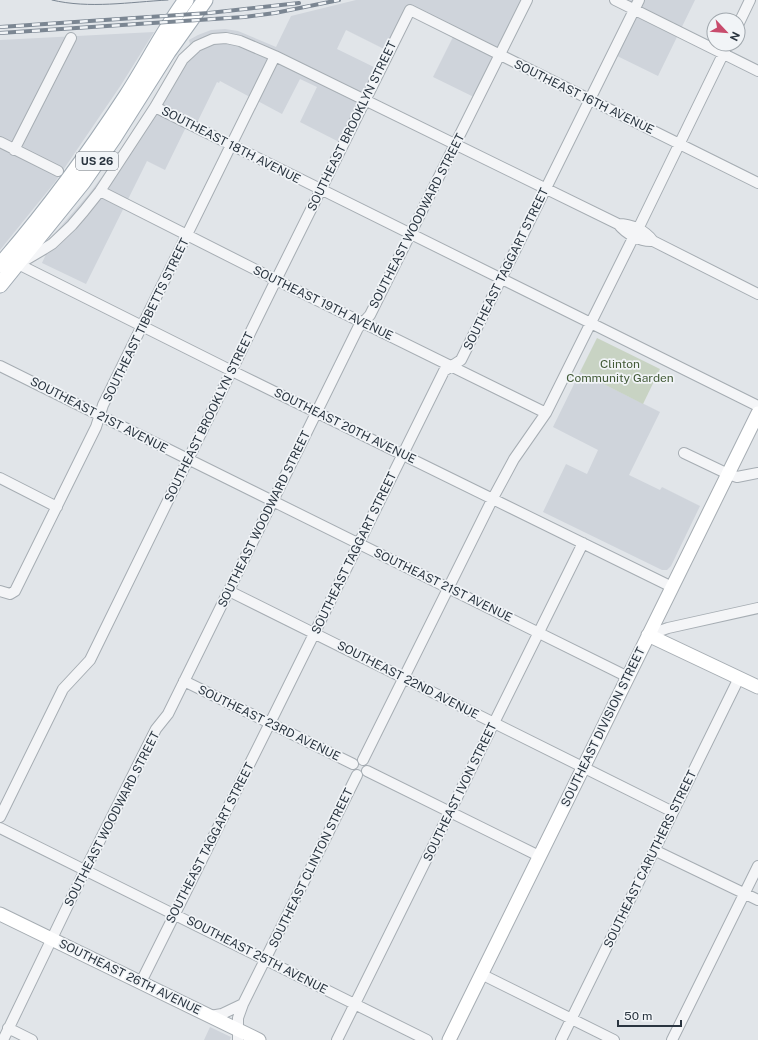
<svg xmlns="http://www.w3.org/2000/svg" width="758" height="1040" viewBox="0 0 758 1040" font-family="'Public Sans',sans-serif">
<rect width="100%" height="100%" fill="#e1e5e9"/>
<!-- built -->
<path fill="#cfd4db" d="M 356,0 L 530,0 L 480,100 L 433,77 L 454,35 L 411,14 L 392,53 L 346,30 L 337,49 L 382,71 L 345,145 L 300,122 L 317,87 L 300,79 L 282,114 L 220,81 L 219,83 L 217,82 L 194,129 L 187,125 L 165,170 L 147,161 L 86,284 L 42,263 L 56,232 L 89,194 L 113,162 L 190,44 L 189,40 L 198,35 L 211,30 L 225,29 L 238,31 L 276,47 L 291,16 Z
M 609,0 L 695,0 L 658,76 L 609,52 L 630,11 Z
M 154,32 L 121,85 L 55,182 L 0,250 L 0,40 Z
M 580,372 L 660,412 L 629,475 L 660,490 L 662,487 L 700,506 L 671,566 L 667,570 L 662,570 L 543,512 L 566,464 L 587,474 L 598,450 L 553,427 Z
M 210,1027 L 231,1037 L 230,1040 L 204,1040 Z"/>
<!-- green -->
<path fill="#c8d3c3" d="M 597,338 L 660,369 L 643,404 L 580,372 Z"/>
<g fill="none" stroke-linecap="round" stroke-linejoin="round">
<defs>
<path id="street" d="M 615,0 L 758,71
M 738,25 L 750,0
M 155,107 L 758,406
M 0,142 L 58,171
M 14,150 L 71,38
M 100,191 L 276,280 L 546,413
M 618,224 C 631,224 645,230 653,241 L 758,294
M 638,229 L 728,44
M 22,262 L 44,249 L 52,244 L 72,225 L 84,211 L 100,191 L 155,107 L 183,59 L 197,46 L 213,39 L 226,38 L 240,41 L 275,56 L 618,224 C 626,234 640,242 653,241
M 18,264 L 232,371 L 672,587
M 0,366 L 628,677
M 684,453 L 728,474 L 737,477 L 758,473
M 0,478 L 57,507
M 0,591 L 10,594 L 15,591 L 96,427 L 103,405 L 275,56
M 229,591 L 673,812
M 648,635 L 668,628 L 758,608
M 184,681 L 353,764
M 363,760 L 493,498 L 514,459 L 546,413 L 634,236
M 367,771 L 539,856
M 0,817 L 63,689 L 90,660 L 276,280 L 410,10 L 758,183
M 0,828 L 427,1040
M 654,850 L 758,900
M 481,974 L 614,1040
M 141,982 L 270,723 L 444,371 L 461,360 L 639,0
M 210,1016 L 222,1014 L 243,1004
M 8,1028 L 32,1040
M 3,1040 L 85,870 L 156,729 L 168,714 L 358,328 L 370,315 L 527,0
M 238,1040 L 238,1018 L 243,1004 L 357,775
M 337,1040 L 583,543
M 561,1040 L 739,678
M 672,1040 L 758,866"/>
<path id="secondary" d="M 648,635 L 758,687
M 0,914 L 259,1040
M 449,1040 L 758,413"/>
<path id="primary" d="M 0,265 C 46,212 88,155 127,95 C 147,64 164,30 186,0
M 0,285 L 83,182 L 113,139 L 168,52 L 205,0"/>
</defs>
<!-- street casing -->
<use href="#street" stroke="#a6adb3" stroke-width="12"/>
<!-- secondary casing -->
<use href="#secondary" stroke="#a6adb3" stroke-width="15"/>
<!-- primary casing -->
<use href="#primary" stroke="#a1abb4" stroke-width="17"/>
<!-- street -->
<use href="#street" stroke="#f4f5f7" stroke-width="10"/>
<!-- secondary -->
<use href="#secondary" stroke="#fff" stroke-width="13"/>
<!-- primary -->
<use href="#primary" stroke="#fff" stroke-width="15"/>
<!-- tram -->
<path stroke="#7b8692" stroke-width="1" d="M 52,0 C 89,9 130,2 168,0"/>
<defs>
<path id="rail" d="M 0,27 L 209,13 L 299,3
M 0,33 L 244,17 L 275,13 L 339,0"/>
</defs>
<!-- rail casing -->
<use href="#rail" stroke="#7b8692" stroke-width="4"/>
<!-- rail -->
<use href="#rail" stroke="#f1f4f7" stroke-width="2.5" stroke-dasharray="8" stroke-linecap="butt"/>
</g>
<g text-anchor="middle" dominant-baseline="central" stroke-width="3.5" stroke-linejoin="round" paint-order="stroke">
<!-- shield labels -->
<rect fill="#f1f4f7" stroke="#666e77" stroke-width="1" x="76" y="152" width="42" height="18" rx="3"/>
<g font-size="11" font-weight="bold" fill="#2a3540">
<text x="97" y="161">US 26</text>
</g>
<!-- street labels -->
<g font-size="12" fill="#2a3540" stroke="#f1f4f7">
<text transform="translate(584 97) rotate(26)">SOUTHEAST 16TH AVENUE</text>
<text transform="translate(352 126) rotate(-64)">SOUTHEAST BROOKLYN STREET</text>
<text transform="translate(231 145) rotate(27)">SOUTHEAST 18TH AVENUE</text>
<text transform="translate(417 221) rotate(-63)">SOUTHEAST WOODWARD STREET</text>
<text transform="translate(506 269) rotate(-64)">SOUTHEAST TAGGART STREET</text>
<text transform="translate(323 303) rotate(26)">SOUTHEAST 19TH AVENUE</text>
<text transform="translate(146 320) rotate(-64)">SOUTHEAST TIBBETTS STREET</text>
<text transform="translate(99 415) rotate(27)">SOUTHEAST 21ST AVENUE</text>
<text transform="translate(209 417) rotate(-64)">SOUTHEAST BROOKLYN STREET</text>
<text transform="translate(345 426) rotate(26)">SOUTHEAST 20TH AVENUE</text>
<text transform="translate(264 519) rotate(-64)">SOUTHEAST WOODWARD STREET</text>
<text transform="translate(354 553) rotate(-64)">SOUTHEAST TAGGART STREET</text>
<text transform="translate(443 585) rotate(26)">SOUTHEAST 21ST AVENUE</text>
<text transform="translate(408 680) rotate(27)">SOUTHEAST 22ND AVENUE</text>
<text transform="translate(269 723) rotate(26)">SOUTHEAST 23RD AVENUE</text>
<text transform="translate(603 727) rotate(-64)">SOUTHEAST DIVISION STREET</text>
<text transform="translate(460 792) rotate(-64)">SOUTHEAST IVON STREET</text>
<text transform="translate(112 819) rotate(-63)">SOUTHEAST WOODWARD STREET</text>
<text transform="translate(210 843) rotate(-63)">SOUTHEAST TAGGART STREET</text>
<text transform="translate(650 859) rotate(-64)">SOUTHEAST CARUTHERS STREET</text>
<text transform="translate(311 868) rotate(-64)">SOUTHEAST CLINTON STREET</text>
<text transform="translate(257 955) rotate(27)">SOUTHEAST 25TH AVENUE</text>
<text transform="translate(130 977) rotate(26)">SOUTHEAST 26TH AVENUE</text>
</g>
<!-- park labels -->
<g font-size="12" fill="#435b38" stroke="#f1f4f7">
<text x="620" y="364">Clinton<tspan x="620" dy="14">Community Garden</tspan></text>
</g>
</g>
<!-- north arrow -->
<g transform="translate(726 32) rotate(116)"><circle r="19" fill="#f1f4f7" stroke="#a1a8ae"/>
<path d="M0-3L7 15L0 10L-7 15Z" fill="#c84c6d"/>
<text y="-6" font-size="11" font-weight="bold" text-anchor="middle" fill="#2a3540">N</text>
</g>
<!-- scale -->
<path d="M618 1020v6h63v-6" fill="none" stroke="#2a3540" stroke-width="2"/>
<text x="624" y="1020" font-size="12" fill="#2a3540" stroke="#f1f4f7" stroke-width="3" paint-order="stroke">50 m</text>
</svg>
